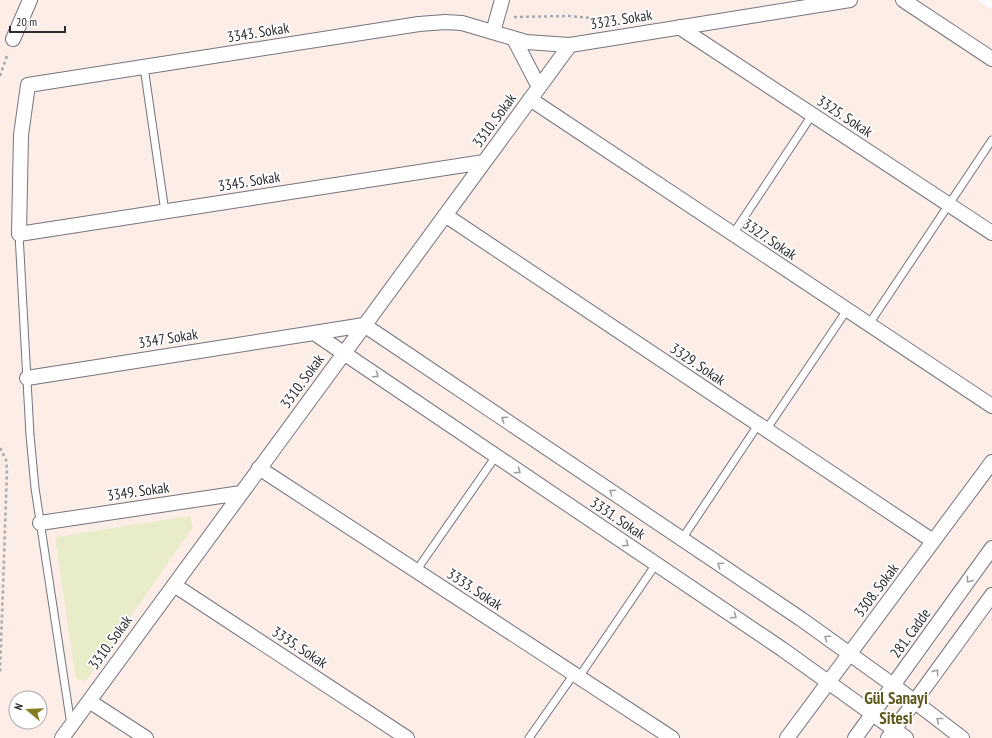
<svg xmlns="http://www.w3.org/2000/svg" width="992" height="738" viewBox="0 0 992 738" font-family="'PT Sans Narrow',sans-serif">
<rect width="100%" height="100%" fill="#fafbfd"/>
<!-- industrial -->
<path fill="#fcede7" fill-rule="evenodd" d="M 0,0 L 978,0 L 992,10 L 992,738 L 0,738 ZM 16,698 L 40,698 L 40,722 L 16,722 Z"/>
<!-- green -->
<path fill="#e9ecc8" d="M 190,516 L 193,527 L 86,681 L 76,679 L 55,537 Z"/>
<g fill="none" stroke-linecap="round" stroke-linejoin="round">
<defs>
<path id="lane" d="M 144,67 L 165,212
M 19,234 L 30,435 L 35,488 L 71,725
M 733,234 L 812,115
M 869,324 L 992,140
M 766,430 L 847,310
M 682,539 L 758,425
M 416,571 L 496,456
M 579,677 L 656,564
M 529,738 L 574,674"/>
<path id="street" d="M 903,0 L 992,59
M 679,27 L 992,233
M 493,32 L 502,0
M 13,39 L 30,0
M 514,39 L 539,87
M 530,99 L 992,406
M 484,162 L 19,234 L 21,135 L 28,85 L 419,24 L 445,22 L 462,23 L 526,42 L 570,45 L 850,0
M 445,215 L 933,541
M 27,378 L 314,333
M 259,468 L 672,738
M 40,523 L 241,493
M 174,585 L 407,738
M 89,701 L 146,738
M 62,738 L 570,45
M 787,738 L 992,462
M 855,738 L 992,548
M 888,738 L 992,595
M 906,738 L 782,649 L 314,333 L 364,325 L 801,619 L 893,685 L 962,738"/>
</defs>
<!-- lane casing -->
<use href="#lane" stroke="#73747f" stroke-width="9"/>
<!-- street casing -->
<use href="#street" stroke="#73747f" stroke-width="16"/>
<!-- path -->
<path stroke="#a8a9ac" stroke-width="2.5" stroke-dasharray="3 3" stroke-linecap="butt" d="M 514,17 L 569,16 L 613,20
M 0,76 L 8,53
M 0,448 L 6,460 L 7,470 L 0,673"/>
<!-- lane -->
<use href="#lane" stroke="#fff" stroke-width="7"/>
<!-- street -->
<use href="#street" stroke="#fff" stroke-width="14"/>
</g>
<!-- one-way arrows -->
<defs><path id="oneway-chevron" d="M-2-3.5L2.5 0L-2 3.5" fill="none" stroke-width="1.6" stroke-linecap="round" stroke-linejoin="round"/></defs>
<g stroke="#a0a0a2">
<use href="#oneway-chevron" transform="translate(376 375) rotate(34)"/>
<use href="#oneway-chevron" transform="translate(504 419) rotate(-146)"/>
<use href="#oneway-chevron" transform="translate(518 471) rotate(34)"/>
<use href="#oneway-chevron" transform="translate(612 492) rotate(-146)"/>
<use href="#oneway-chevron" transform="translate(626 544) rotate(34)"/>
<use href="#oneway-chevron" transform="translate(720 565) rotate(-146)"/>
<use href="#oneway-chevron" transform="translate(969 580) rotate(126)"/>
<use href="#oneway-chevron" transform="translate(734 616) rotate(34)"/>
<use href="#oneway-chevron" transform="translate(827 638) rotate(-145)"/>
<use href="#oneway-chevron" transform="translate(936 672) rotate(-54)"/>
<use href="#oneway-chevron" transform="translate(939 720) rotate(-142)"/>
</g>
<g text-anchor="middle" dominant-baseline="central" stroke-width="3.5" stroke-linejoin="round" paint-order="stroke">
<!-- street labels -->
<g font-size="15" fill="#2b2c30" stroke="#fff">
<text transform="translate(621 19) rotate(-9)">3323. Sokak</text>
<text transform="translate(258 32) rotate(-9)">3343. Sokak</text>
<text transform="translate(845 116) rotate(33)">3325. Sokak</text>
<text transform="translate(494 120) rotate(-54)">3310. Sokak</text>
<text transform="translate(249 181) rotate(-9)">3345. Sokak</text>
<text transform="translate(770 239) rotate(34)">3327. Sokak</text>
<text transform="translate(168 338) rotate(-9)">3347 Sokak</text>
<text transform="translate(698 364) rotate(34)">3329. Sokak</text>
<text transform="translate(302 381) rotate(-54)">3310. Sokak</text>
<text transform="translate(138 491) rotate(-8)">3349. Sokak</text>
<text transform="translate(618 518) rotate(34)">3331. Sokak</text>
<text transform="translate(475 589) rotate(33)">3333. Sokak</text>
<text transform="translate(876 590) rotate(-53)">3308. Sokak</text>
<text transform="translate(910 633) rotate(-54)">281. Cadde</text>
<text transform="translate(110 642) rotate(-54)">3310. Sokak</text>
<text transform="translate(300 647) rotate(33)">3335. Sokak</text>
</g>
<!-- quarter labels -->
<g font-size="17" font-weight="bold" fill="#5e581c" stroke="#fff">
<text x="896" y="698">Gül Sanayi<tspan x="896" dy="20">Sitesi</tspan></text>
</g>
</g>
<!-- north arrow -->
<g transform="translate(28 710) rotate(289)"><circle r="19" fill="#ffffff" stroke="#aaabac"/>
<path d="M0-3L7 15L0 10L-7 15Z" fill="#847c22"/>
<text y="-6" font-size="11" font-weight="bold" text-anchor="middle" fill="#2b2c30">N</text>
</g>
<!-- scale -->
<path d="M10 26v6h55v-6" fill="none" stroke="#2b2c30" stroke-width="2"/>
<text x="16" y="26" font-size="12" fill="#2b2c30" stroke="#ffffff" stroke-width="3" paint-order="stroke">20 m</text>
</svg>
